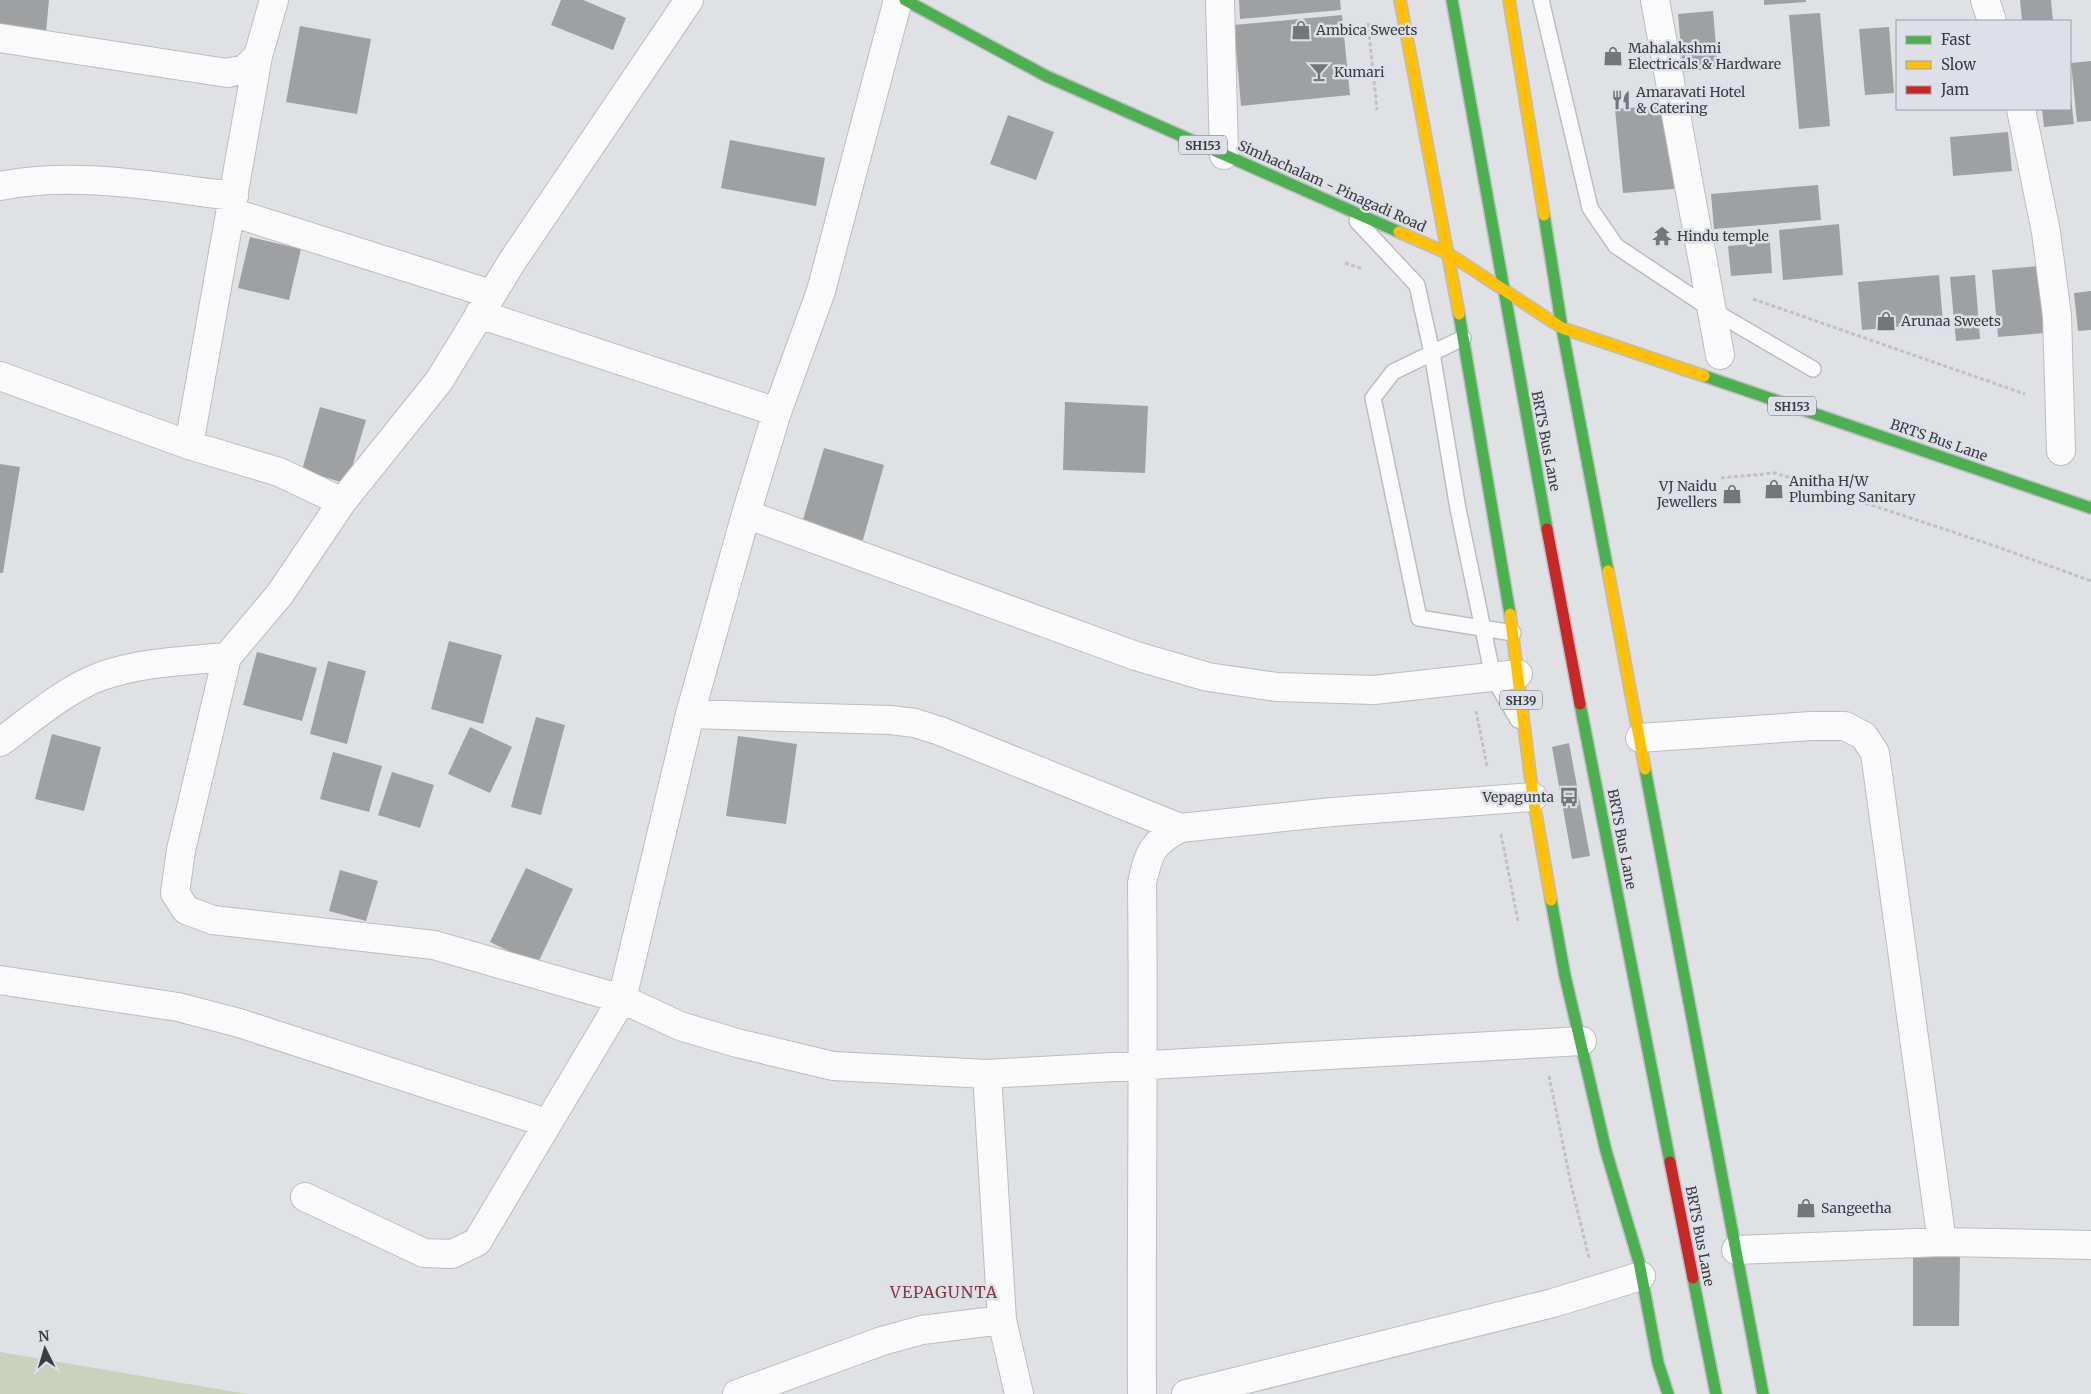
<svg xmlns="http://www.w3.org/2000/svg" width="2091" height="1394" viewBox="0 0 2091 1394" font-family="Merriweather,serif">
<rect width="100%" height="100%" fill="#dfe1e5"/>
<!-- green -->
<path fill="#cbd1bc" d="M 0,1352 L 247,1394 L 0,1394 Z"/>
<!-- building -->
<path fill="#9ea0a2" d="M 0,0 L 49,0 L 46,32 L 0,29 Z
M 561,0 L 583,0 L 626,18 L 613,50 L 551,25 Z
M 1239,0 L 1340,0 L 1341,10 L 1240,19 Z
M 1764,0 L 1806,0 L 1806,2 L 1764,5 Z
M 2020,0 L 2051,0 L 2053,21 L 2022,21 Z
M 1713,11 L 1718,68 L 1683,72 L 1678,14 Z
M 1820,13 L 1830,126 L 1799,129 L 1789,15 Z
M 1342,15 L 1350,95 L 1241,106 L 1234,25 Z
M 300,26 L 371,39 L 357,114 L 286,102 Z
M 1889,27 L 1894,93 L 1865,95 L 1859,29 Z
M 2091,61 L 2091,121 L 2077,122 L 2071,63 Z
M 2070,90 L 2074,124 L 2044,127 L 2042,109 L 2070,109 Z
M 1667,105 L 1674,189 L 1623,193 L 1615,109 Z
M 1008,115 L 1054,132 L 1036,180 L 990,164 Z
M 2008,132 L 2012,171 L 1953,176 L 1950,137 Z
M 730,140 L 825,158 L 816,206 L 721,188 Z
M 1818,185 L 1821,220 L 1714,229 L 1711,194 Z
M 1839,224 L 1843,275 L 1783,280 L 1779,230 Z
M 250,237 L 301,249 L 289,300 L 238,288 Z
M 1770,242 L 1772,273 L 1731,276 L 1728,246 Z
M 2039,266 L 2045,333 L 1998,337 L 1992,270 Z
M 1939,275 L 1943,323 L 1862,330 L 1858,282 Z
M 1975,275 L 1980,339 L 1956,341 L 1950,277 Z
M 2091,291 L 2091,330 L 2078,331 L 2074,293 Z
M 1065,402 L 1148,406 L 1145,473 L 1063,470 Z
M 320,407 L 366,420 L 347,484 L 302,470 Z
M 824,448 L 884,465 L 861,547 L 800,530 Z
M 0,464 L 20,467 L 3,573 L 0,573 Z
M 449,641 L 502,655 L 483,724 L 431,709 Z
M 257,652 L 317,668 L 302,721 L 243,705 Z
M 328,661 L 366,671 L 347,744 L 310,734 Z
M 536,717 L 565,725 L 541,815 L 511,807 Z
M 470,727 L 512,747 L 490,793 L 448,774 Z
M 52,734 L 101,747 L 84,811 L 35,799 Z
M 738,736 L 797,744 L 786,824 L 726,816 Z
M 1569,743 L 1590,856 L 1572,859 L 1552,747 Z
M 333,752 L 382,766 L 369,812 L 320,799 Z
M 392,772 L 434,785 L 420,828 L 378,815 Z
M 526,868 L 573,889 L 537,965 L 490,942 Z
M 340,870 L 378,881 L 366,921 L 329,911 Z
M 1913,1256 L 1960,1256 L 1959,1326 L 1913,1326 Z"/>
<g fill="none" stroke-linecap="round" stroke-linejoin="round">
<defs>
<path id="lane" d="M 1541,0 L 1590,208 L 1616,246 L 1712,310 L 1813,369
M 1357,221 L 1417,285 L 1432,353 L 1458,509 L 1493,677 L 1518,720
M 1463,338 L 1393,372 L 1373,398 L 1419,618 L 1513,633"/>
<path id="street" d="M 689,0 L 513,260 L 439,381 L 342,502 L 280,594 L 227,657 L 181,850 L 175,893 L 186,910 L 213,920 L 434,945 L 622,999 L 680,1026 L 737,1043 L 833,1066 L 987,1074
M 1220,0 L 1224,155
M 1655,0 L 1720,355
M 1985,0 L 1992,21
M 0,38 L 227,73 L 245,69 L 258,56 L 274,0
M 2021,109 L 2046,232 L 2057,316 L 2061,451
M 0,186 C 77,171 157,187 234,196
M 231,212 L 491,294
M 479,314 L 777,412
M 0,376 L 189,445 L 279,472 L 342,502
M 189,445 L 258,56
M 746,514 L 1136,656 L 1208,677 L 1277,687 L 1374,690 L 1518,674
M 690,714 L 890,720 L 915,723 L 940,731 L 1180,828
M 1640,738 L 1811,726 L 1845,726 L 1864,736 L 1875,753 L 1942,1242
M 0,742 C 31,720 63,691 99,677 C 140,662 184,661 227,657
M 0,980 L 178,1007 L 239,1023 L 547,1123
M 305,1197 L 424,1253 L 452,1254 L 477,1242 L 622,999 L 690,714 L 746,514 L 777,412 L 821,291 L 898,0
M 1736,1250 L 1942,1242 L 2091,1245
M 737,1394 L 882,1341 L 922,1330 L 1002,1320
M 1019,1394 L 1002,1320 L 987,1074 L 1582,1041
M 1142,1394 C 1141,1223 1144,1053 1142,883 C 1149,852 1152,843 1180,828 L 1332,812 L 1533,797
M 1186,1394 L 1553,1303 L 1641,1276"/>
<path id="fast" d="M 905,0 L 1046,76 L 1399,232
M 1452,0 L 1547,529
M 1544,215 L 1562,328 L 1608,571
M 1459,314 L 1510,614
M 1704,376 L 2091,508
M 1580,704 L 1670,1162
M 1645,769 L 1763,1394
M 1551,900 L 1565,976 L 1606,1151 L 1639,1262 L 1658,1363 L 1668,1394
M 1693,1278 L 1716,1394"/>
<path id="slow" d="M 1400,0 L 1459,314
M 1509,0 L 1544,215
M 1399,232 L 1449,254 L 1562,328 L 1704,376
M 1608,571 L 1645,769
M 1510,614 L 1533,797 L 1551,900"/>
<path id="jam" d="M 1547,529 L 1580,704
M 1670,1162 L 1693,1278"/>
</defs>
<!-- lane casing -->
<use href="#lane" stroke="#bbbdc0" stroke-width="18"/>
<!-- street casing -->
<use href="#street" stroke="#bbbdc0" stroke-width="30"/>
<!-- fast casing -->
<use href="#fast" stroke="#bbbdc0" stroke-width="14"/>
<!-- slow casing -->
<use href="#slow" stroke="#bbbdc0" stroke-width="14"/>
<!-- jam casing -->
<use href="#jam" stroke="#bbbdc0" stroke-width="14"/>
<!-- path -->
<path stroke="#c1c1c3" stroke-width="3" stroke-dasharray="4 2.5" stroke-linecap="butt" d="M 1368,23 L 1377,110
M 1345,263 L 1363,269
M 1753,299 L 2025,394
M 1721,478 L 1775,473 L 1995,546 L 2091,581
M 1476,711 L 1487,766
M 1501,834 L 1518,921
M 1549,1076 L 1571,1184 L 1589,1258"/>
<!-- lane -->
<use href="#lane" stroke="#fafafb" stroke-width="15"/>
<!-- street -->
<use href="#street" stroke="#fafafb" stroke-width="28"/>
<!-- fast -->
<use href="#fast" stroke="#4caf50" stroke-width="11"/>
<!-- slow -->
<use href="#slow" stroke="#ffc107" stroke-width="11"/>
<!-- jam -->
<use href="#jam" stroke="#c62828" stroke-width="11"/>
</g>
<!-- icons -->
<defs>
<symbol id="shop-bare" viewBox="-9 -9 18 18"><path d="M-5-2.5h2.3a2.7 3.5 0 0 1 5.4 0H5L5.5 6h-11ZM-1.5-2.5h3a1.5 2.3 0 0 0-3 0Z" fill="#747679" stroke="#dde0e7" stroke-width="2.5" paint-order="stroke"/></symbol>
<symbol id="bar-bare" viewBox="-9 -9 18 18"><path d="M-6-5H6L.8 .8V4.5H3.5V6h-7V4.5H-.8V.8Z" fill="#747679" stroke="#dde0e7" stroke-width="2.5" paint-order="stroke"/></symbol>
<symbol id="restaurant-bare" viewBox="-9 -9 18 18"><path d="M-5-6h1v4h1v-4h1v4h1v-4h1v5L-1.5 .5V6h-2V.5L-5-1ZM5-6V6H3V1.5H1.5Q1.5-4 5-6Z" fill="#747679" stroke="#dde0e7" stroke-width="2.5" paint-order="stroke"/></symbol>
<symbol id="temple-bare" viewBox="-9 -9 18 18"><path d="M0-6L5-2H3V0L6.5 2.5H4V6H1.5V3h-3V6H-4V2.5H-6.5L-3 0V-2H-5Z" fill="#747679" stroke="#dde0e7" stroke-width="2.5" paint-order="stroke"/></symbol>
<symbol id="bus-bare" viewBox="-9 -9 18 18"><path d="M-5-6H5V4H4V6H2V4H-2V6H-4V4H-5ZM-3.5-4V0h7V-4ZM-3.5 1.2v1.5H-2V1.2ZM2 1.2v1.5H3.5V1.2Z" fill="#747679" stroke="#dde0e7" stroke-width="2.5" paint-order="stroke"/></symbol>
</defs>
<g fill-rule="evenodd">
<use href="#shop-bare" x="1287" y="16" width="28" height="28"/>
<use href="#shop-bare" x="1599" y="42" width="28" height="28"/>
<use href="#bar-bare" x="1305" y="58" width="28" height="28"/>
<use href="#restaurant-bare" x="1607" y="86" width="28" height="28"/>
<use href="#temple-bare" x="1648" y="222" width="28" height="28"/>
<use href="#shop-bare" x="1872" y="307" width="28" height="28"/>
<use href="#shop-bare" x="1760" y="475" width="28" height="28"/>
<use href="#shop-bare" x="1718" y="480" width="28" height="28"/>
<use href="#bus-bare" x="1555" y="783" width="28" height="28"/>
<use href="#shop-bare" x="1792" y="1194" width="28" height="28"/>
</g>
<g text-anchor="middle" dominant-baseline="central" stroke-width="5" stroke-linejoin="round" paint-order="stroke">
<!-- shield labels -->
<g fill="#dde0e7" stroke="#6c6d71" stroke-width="1">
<rect x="1179" y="135.5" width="48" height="19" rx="4"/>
<rect x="1768" y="396.5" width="48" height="19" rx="4"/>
<rect x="1500" y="690.5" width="42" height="19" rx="4"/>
</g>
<g font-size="12" font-weight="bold" fill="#3b3c3f">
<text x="1203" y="145">SH153</text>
<text x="1792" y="406">SH153</text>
<text x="1521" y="700">SH39</text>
</g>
<!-- poi labels -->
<g font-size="14" fill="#3b3c3f" stroke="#dde0e7" text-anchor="start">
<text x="1316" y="30">Ambica Sweets</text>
<text x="1628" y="48">Mahalakshmi<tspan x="1628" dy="16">Electricals &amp; Hardware</tspan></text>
<text x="1334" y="72">Kumari</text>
<text x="1636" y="92">Amaravati Hotel<tspan x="1636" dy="16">&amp; Catering</tspan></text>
<text x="1677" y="236">Hindu temple</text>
<text x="1901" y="321">Arunaa Sweets</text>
<text x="1789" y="481">Anitha H/W<tspan x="1789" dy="16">Plumbing Sanitary</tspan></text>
<text x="1717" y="486" text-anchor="end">VJ Naidu<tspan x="1717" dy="16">Jewellers</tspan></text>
<text x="1554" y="797" text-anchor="end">Vepagunta</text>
<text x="1821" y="1208">Sangeetha</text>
</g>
<!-- street labels -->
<g font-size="14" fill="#3b3c3f" stroke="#dde0e7">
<text transform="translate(1332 186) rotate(24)">Simhachalam - Pinagadi Road</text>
<text transform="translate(1939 440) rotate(19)">BRTS Bus Lane</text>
<text transform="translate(1546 441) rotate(79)">BRTS Bus Lane</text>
<text transform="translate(1622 839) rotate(79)">BRTS Bus Lane</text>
<text transform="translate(1700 1236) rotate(79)">BRTS Bus Lane</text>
</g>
<!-- quarter labels -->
<g font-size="16" letter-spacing="1" fill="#833b43" stroke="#dde0e7">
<text x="944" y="1292">VEPAGUNTA</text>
</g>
</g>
<!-- legend -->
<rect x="1896" y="20" width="175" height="90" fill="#dde0e7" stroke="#9c9ea4"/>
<rect x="1906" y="36" width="25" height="8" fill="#4caf50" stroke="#9c9ea4"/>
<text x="1941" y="45" font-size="15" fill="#3b3c3f">Fast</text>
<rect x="1906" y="61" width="25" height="8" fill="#ffc107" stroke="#9c9ea4"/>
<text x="1941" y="70" font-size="15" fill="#3b3c3f">Slow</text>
<rect x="1906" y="86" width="25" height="8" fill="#c62828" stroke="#9c9ea4"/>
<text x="1941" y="95" font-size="15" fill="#3b3c3f">Jam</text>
<!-- north arrow -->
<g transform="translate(45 1349) rotate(355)" stroke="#dde0e7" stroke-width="4" paint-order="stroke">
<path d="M0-4L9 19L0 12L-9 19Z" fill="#3b3c3f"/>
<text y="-8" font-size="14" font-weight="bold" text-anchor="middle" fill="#3b3c3f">N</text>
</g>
</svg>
